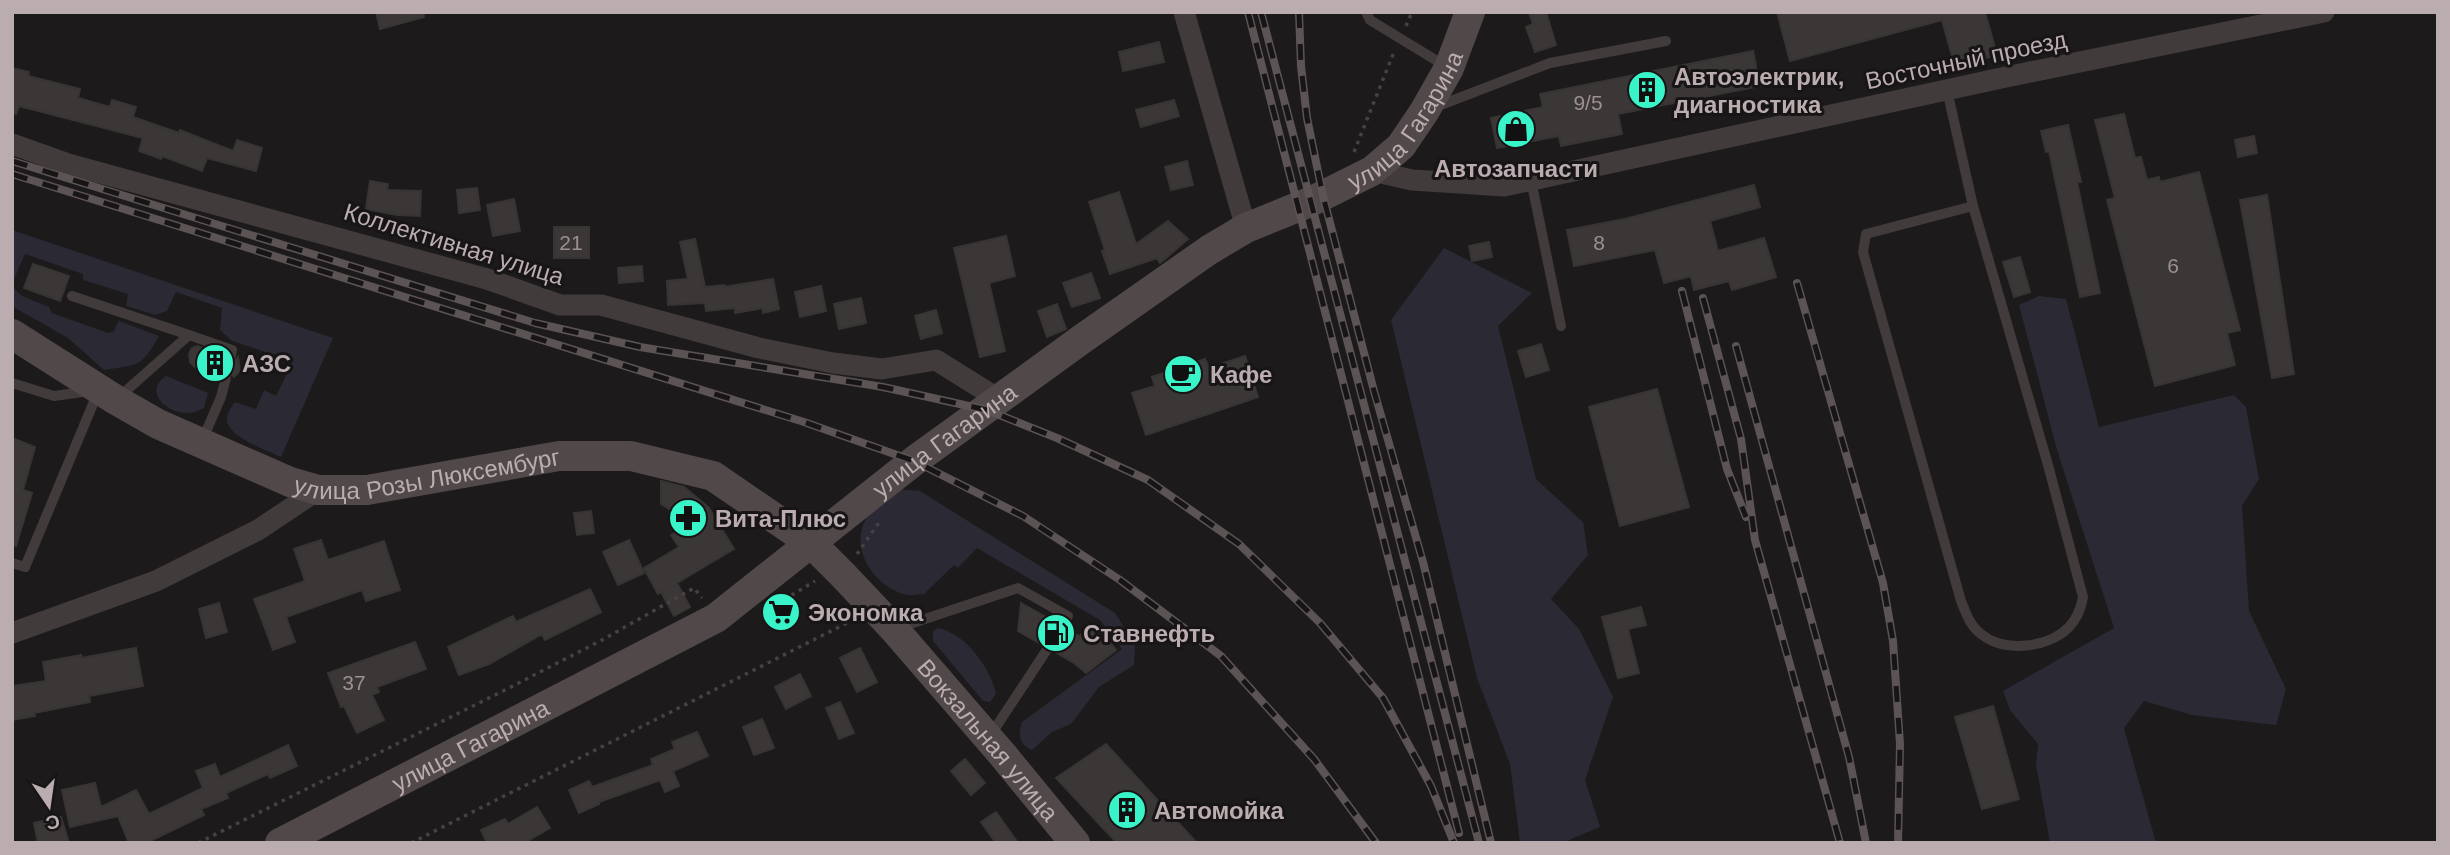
<svg xmlns="http://www.w3.org/2000/svg" width="2450" height="855" viewBox="0 0 2450 855" font-family="Arial,sans-serif">
<rect width="100%" height="100%" fill="#1c1a1a"/>
<!-- green -->
<path fill="#2b2934" d="M 12,230 L 333,338 L 281,457 C 266,450 225,436 227,418 C 228,412 232,406 235,402 L 256,409 L 264,390 L 276,396 L 293,361 L 232,341 L 220,330 L 222,308 L 176,292 L 167,311 L 155,315 L 126,306 L 128,294 L 83,280 L 83,274 L 25,254 L 12,284 Z
M 1444,248 L 1532,293 L 1498,326 L 1536,479 L 1583,522 L 1588,555 L 1551,599 L 1579,629 L 1613,697 L 1585,780 L 1600,827 L 1562,843 L 1520,843 L 1510,764 L 1477,678 L 1391,320 Z
M 12,286 L 22,296 L 49,307 L 52,313 L 108,333 L 113,332 L 119,321 L 159,336 C 141,368 139,364 104,370 L 68,338 L 12,306 Z
M 2039,296 L 2066,299 L 2099,427 L 2234,395 L 2246,407 L 2259,479 L 2242,506 L 2249,611 L 2286,689 L 2276,725 L 2192,715 L 2144,701 L 2124,728 L 2156,843 L 2050,843 L 2036,765 L 2038,744 L 2010,710 L 2003,691 L 2114,628 L 2057,450 L 2019,305 Z
M 166,376 L 208,393 L 204,408 C 178,425 138,394 166,376 Z
M 895,489 L 920,491 L 1115,613 L 1135,645 L 1134,665 L 1099,687 L 1071,724 L 1052,732 L 1032,750 C 1019,744 1018,735 1022,722 L 1122,649 L 1100,620 L 977,548 L 958,568 L 954,565 L 924,594 C 918,594 912,596 907,595 C 878,589 852,555 863,525 C 869,510 884,499 895,489 Z
M 938,628 C 965,633 991,668 996,694 L 990,702 L 983,701 L 933,641 L 933,631 Z"/>
<!-- building -->
<path fill="#3b3737" stroke="#383434" stroke-width="2" d="M 376,12 L 423,12 L 424,17 L 380,29 Z
M 1529,12 L 1546,12 L 1556,45 L 1535,52 L 1526,27 L 1533,24 Z
M 1777,12 L 1985,12 L 1997,55 L 1955,67 L 1942,20 L 1790,61 Z
M 1159,42 L 1164,62 L 1123,71 L 1119,52 Z
M 1753,51 L 1760,86 L 1618,114 L 1622,134 L 1561,146 L 1559,136 L 1497,148 L 1491,118 L 1543,107 L 1540,94 Z
M 12,68 L 29,72 L 28,76 L 80,89 L 78,98 L 110,107 L 112,100 L 136,107 L 133,117 L 179,133 L 180,130 L 233,151 L 237,140 L 262,148 L 256,171 L 207,158 L 202,171 L 162,156 L 161,159 L 139,151 L 143,138 L 19,106 L 16,114 L 12,113 Z
M 1174,100 L 1179,116 L 1141,127 L 1136,110 Z
M 2124,114 L 2135,158 L 2141,157 L 2147,180 L 2159,177 L 2160,182 L 2199,172 L 2240,330 L 2227,333 L 2235,365 L 2155,386 L 2107,200 L 2115,198 L 2095,120 Z
M 2068,125 L 2081,182 L 2077,182 L 2100,293 L 2080,297 L 2049,151 L 2046,152 L 2041,131 Z
M 2254,136 L 2257,153 L 2238,157 L 2235,140 Z
M 1187,161 L 1193,185 L 1171,190 L 1165,167 Z
M 370,181 L 388,184 L 387,190 L 421,191 L 420,216 L 397,215 L 366,209 Z
M 1754,185 L 1760,207 L 1710,221 L 1718,251 L 1764,238 L 1776,277 L 1732,290 L 1729,281 L 1694,290 L 1691,276 L 1664,283 L 1655,250 L 1574,266 L 1567,230 L 1625,219 Z
M 477,188 L 480,210 L 459,213 L 457,190 Z
M 1119,192 L 1136,244 L 1168,221 L 1188,239 L 1160,263 L 1157,258 L 1110,274 L 1102,251 L 1105,250 L 1089,202 Z
M 2267,195 L 2294,374 L 2272,378 L 2240,200 Z
M 514,199 L 520,231 L 493,236 L 487,205 Z
M 554,227 L 589,227 L 589,258 L 554,258 Z
M 1006,236 L 1015,276 L 989,283 L 1005,351 L 980,357 L 954,248 Z
M 695,239 L 705,287 L 724,285 L 724,287 L 773,279 L 779,309 L 763,313 L 763,308 L 735,313 L 735,308 L 706,311 L 705,303 L 668,305 L 667,281 L 688,279 L 680,242 Z
M 1489,242 L 1492,257 L 1472,261 L 1469,246 Z
M 2020,257 L 2030,292 L 2014,297 L 2003,262 Z
M 33,264 L 69,276 L 60,301 L 24,288 Z
M 642,266 L 643,281 L 619,283 L 618,268 Z
M 1091,273 L 1100,298 L 1072,307 L 1063,283 Z
M 821,286 L 826,311 L 800,317 L 795,292 Z
M 861,298 L 866,323 L 839,329 L 834,304 Z
M 1057,304 L 1066,329 L 1047,337 L 1038,311 Z
M 936,310 L 942,333 L 921,339 L 915,316 Z
M 1541,344 L 1549,370 L 1526,377 L 1518,351 Z
M 197,346 L 223,355 L 229,362 L 234,362 L 238,357 L 240,371 L 234,377 L 227,370 L 219,375 L 196,368 L 190,362 L 189,354 L 192,348 Z
M 1245,356 L 1258,397 L 1146,435 L 1132,393 L 1155,386 L 1152,377 L 1205,359 L 1209,368 Z
M 1657,389 L 1689,507 L 1620,526 L 1589,407 Z
M 12,438 L 35,447 L 23,490 L 32,493 L 16,546 L 12,545 Z
M 661,481 L 684,487 L 709,508 L 734,549 L 677,583 L 690,607 L 674,616 L 661,592 L 658,594 L 644,568 L 679,547 L 671,535 L 680,530 L 672,520 L 679,515 L 661,504 Z
M 591,511 L 594,533 L 577,535 L 574,513 Z
M 321,540 L 328,560 L 384,541 L 400,590 L 366,601 L 362,590 L 286,617 L 295,642 L 273,650 L 254,599 L 305,581 L 294,549 Z
M 629,540 L 644,573 L 618,585 L 603,552 Z
M 590,589 L 601,612 L 545,640 L 542,634 L 489,664 L 459,675 L 448,647 L 513,616 L 516,622 Z
M 219,603 L 227,632 L 206,638 L 199,609 Z
M 1021,603 L 1055,622 L 1055,629 L 1061,634 L 1069,630 L 1079,636 L 1096,624 L 1116,650 L 1086,673 L 1074,663 L 1055,652 L 1055,645 L 1052,641 L 1045,641 L 1041,644 L 1018,631 Z
M 1641,607 L 1646,625 L 1628,629 L 1639,673 L 1618,678 L 1602,617 Z
M 415,642 L 426,669 L 377,687 L 379,692 L 372,695 L 384,720 L 357,733 L 344,706 L 341,707 L 328,673 Z
M 136,648 L 143,686 L 89,696 L 90,702 L 34,713 L 35,716 L 12,720 L 12,686 L 46,681 L 43,662 L 81,655 L 81,658 Z
M 860,648 L 877,682 L 857,692 L 840,658 Z
M 800,674 L 811,696 L 786,709 L 775,687 Z
M 840,702 L 854,733 L 839,739 L 826,708 Z
M 1993,706 L 2019,799 L 1982,809 L 1955,717 Z
M 762,719 L 774,748 L 754,755 L 743,727 Z
M 697,732 L 708,756 L 673,771 L 679,786 L 665,792 L 660,780 L 599,802 L 599,804 L 579,813 L 569,790 L 589,781 L 592,787 L 653,765 L 651,759 L 675,749 L 672,742 Z
M 1106,744 L 1197,843 L 1117,843 L 1056,778 Z
M 288,745 L 297,766 L 270,778 L 268,774 L 226,793 L 228,798 L 201,809 L 204,815 L 146,843 L 129,843 L 118,816 L 70,827 L 62,790 L 95,783 L 101,807 L 136,790 L 149,814 L 203,788 L 196,771 L 215,764 L 220,777 Z
M 965,759 L 985,783 L 971,795 L 951,771 Z
M 537,807 L 550,828 L 524,843 L 487,843 L 481,830 L 505,819 L 508,824 Z
M 996,812 L 1018,843 L 996,843 L 981,822 Z
M 61,817 L 68,840 L 59,843 L 38,843 L 34,823 Z"/>
<g fill="none" stroke-linecap="round" stroke-linejoin="round">
<!-- path -->
<path stroke="#484042" stroke-width="3.5" stroke-dasharray="3.5 5" stroke-linecap="butt" d="M 1406,26 L 1412,12
M 1354,152 L 1394,52
M 857,554 L 880,521
M 777,604 L 815,581
M 198,843 L 505,690 L 602,640 L 694,588 L 702,598
M 411,843 L 853,620"/>
<!-- lane -->
<path stroke="#413b3b" stroke-width="10" d="M 1366,12 L 1370,20 L 1447,67
M 1947,90 L 1973,206 L 2048,465 L 2083,597 C 2081,608 2077,619 2069,627 C 2049,648 2004,653 1981,634 C 1970,626 1966,613 1961,601 L 1863,252 L 1866,234 L 1973,206
M 1433,108 L 1550,63 L 1666,41
M 1531,180 L 1561,326
M 72,296 L 189,335
M 12,383 L 54,396 L 90,391
M 119,397 L 189,335 L 232,350 L 231,355
M 202,441 L 221,397 L 226,378
M 12,563 L 25,567 L 98,392
M 898,628 L 1018,588 L 1068,616 L 1062,626
M 990,736 L 1048,648"/>
<!-- street -->
<path stroke="#413b3b" stroke-width="21" d="M 1184,12 L 1246,228
M 12,144 L 68,164 L 487,279 L 560,305 L 601,305 L 759,348 L 833,363 L 882,369 L 936,360 L 1000,400
M 1372,171 L 1412,180 L 1504,186 L 2006,77 L 2324,12
M 12,633 L 156,581 L 258,530 L 318,490"/>
<!-- secondary -->
<g stroke="#51484a" stroke-width="30">
<path id="s1" d="M 12,334 L 116,400 L 158,424 L 290,482 L 318,490 L 367,490 L 559,456 L 631,456 L 713,476 L 811,543 L 843,575 L 894,629 L 1002,754 L 1075,843"/>
<path id="s2" d="M 280,843 L 716,618 L 914,461 L 1082,339 L 1209,250 L 1246,228 L 1310,202 L 1372,171 L 1401,146 L 1424,112 L 1449,68 L 1470,12"/>
</g>
<defs>
<path id="rail" d="M 1248,12 L 1459,833
M 1261,12 L 1479,843
M 1299,12 L 1301,66 L 1307,118 L 1323,196 L 1374,391 L 1423,562 L 1491,843
M 12,161 L 535,323 L 640,347 L 883,387 L 987,410 L 1057,438 L 1148,480 L 1239,544 L 1320,623 L 1383,698 L 1431,786 L 1454,843
M 12,174 L 804,422 L 914,461 L 1023,516 L 1120,580 L 1221,656 L 1314,759 L 1376,843
M 1797,283 L 1883,583 L 1893,641 L 1900,744 L 1898,843
M 1682,291 L 1727,469 L 1746,517
M 1703,298 L 1741,439 L 1755,540 L 1840,843
M 1736,346 L 1849,757 L 1866,843"/>
</defs>
<!-- rail casing -->
<use href="#rail" stroke="#5c5355" stroke-width="8"/>
<!-- rail -->
<use href="#rail" stroke="#171515" stroke-width="5" stroke-dasharray="16" stroke-linecap="butt"/>
</g>
<!-- icons -->
<defs>
<symbol id="building-disc" viewBox="-11 -11 22 22"><circle r="9.5" fill="#3af4c9" stroke="#171515"/><path d="M-4-6H4V6H1V3H-1V6H-4ZM-2.5-4.3h1.7v1.8h-1.7ZM.8-4.3h1.7v1.8H.8ZM-2.5-1h1.7V.8h-1.7ZM.8-1h1.7V.8H.8Z" fill="#111"/></symbol>
<symbol id="shop-disc" viewBox="-11 -11 22 22"><circle r="9.5" fill="#3af4c9" stroke="#171515"/><path d="M-5-2.5h2.3a2.7 3.5 0 0 1 5.4 0H5L5.5 6h-11ZM-1.5-2.5h3a1.5 2.3 0 0 0-3 0Z" fill="#111"/></symbol>
<symbol id="cafe-disc" viewBox="-11 -11 22 22"><circle r="9.5" fill="#3af4c9" stroke="#171515"/><path d="M-5.5-4.5H6V0H3Q3 3.5 0 3.5H-2.5Q-5.5 3.5-5.5 0ZM3-3.2v2h1.7v-2ZM-6 4.5H4V6H-6Z" fill="#111"/></symbol>
<symbol id="pharmacy-disc" viewBox="-11 -11 22 22"><circle r="9.5" fill="#3af4c9" stroke="#171515"/><path d="M-2-6h4v4h4v4h-4v4h-4v-4h-4v-4h4Z" fill="#111"/></symbol>
<symbol id="supermarket-disc" viewBox="-11 -11 22 22"><circle r="9.5" fill="#3af4c9" stroke="#171515"/><path d="M-6-5.5h2.5l.6 2H6L4.5 2H-2.5L-4.4-4H-6ZM-1.5 3.2a1.3 1.3 0 1 0 .1 0ZM3 3.2a1.3 1.3 0 1 0 .1 0Z" fill="#111"/></symbol>
<symbol id="fuel-disc" viewBox="-11 -11 22 22"><circle r="9.5" fill="#3af4c9" stroke="#171515"/><path d="M-5.5-6h7V0h2V4h1.3V-2.5L3-4.5l.8-.8L6-3V5H2.5V1h-1V6h-7ZM-4.2-4.7v3.2H.2V-4.7Z" fill="#111"/></symbol>
</defs>
<g fill-rule="evenodd">
<use href="#building-disc" x="1625" y="68" width="44" height="44"/>
<use href="#shop-disc" x="1494" y="107" width="44" height="44"/>
<use href="#building-disc" x="193" y="341" width="44" height="44"/>
<use href="#cafe-disc" x="1161" y="352" width="44" height="44"/>
<use href="#pharmacy-disc" x="666" y="496" width="44" height="44"/>
<use href="#supermarket-disc" x="759" y="590" width="44" height="44"/>
<use href="#fuel-disc" x="1034" y="611" width="44" height="44"/>
<use href="#building-disc" x="1105" y="788" width="44" height="44"/>
</g>
<g text-anchor="middle" dominant-baseline="central" stroke-width="6" stroke-linejoin="round" paint-order="stroke">
<!-- number labels -->
<g font-size="21" fill="#9b8f91">
<text x="1588" y="102">9/5</text>
<text x="571" y="242">21</text>
<text x="1599" y="242">8</text>
<text x="2173" y="265">6</text>
<text x="354" y="682">37</text>
</g>
<!-- street labels -->
<g font-size="24" fill="#bbacaf" stroke="#171515">
<text transform="translate(1966 60) rotate(-12)">Восточный проезд</text>
<text stroke="none"><textPath href="#s2" startOffset="1348">улица Гагарина</textPath></text>
<text transform="translate(454 244) rotate(17)">Коллективная улица</text>
<text stroke="none"><textPath href="#s2" startOffset="780">улица Гагарина</textPath></text>
<text stroke="none"><textPath href="#s1" startOffset="455">улица Розы Люксембург</textPath></text>
<text stroke="none"><textPath href="#s1" startOffset="1129">Вокзальная улица</textPath></text>
<text stroke="none"><textPath href="#s2" startOffset="214">улица Гагарина</textPath></text>
</g>
<!-- poi labels -->
<g font-size="24" font-weight="bold" fill="#bbacaf" stroke="#171515" text-anchor="start">
<text x="1674" y="76">Автоэлектрик,<tspan x="1674" dy="28">диагностика</tspan></text>
<text x="1516" y="168" text-anchor="middle">Автозапчасти</text>
<text x="242" y="363">АЗС</text>
<text x="1210" y="374">Кафе</text>
<text x="715" y="518">Вита-Плюс</text>
<text x="808" y="612">Экономка</text>
<text x="1083" y="633">Ставнефть</text>
<text x="1154" y="810">Автомойка</text>
</g>
</g>
<!-- border -->
<rect width="2450" height="855" fill="none" stroke="#bbacaf" stroke-width="28"/>
<!-- north arrow -->
<g transform="translate(49 806) rotate(167)" stroke="#171515" stroke-width="5" paint-order="stroke">
<path d="M0-5L12 26L0 18L-12 26Z" fill="#bbacaf"/>
<text y="-10" font-size="19" font-weight="bold" text-anchor="middle" fill="#bbacaf">С</text>
</g>
</svg>
